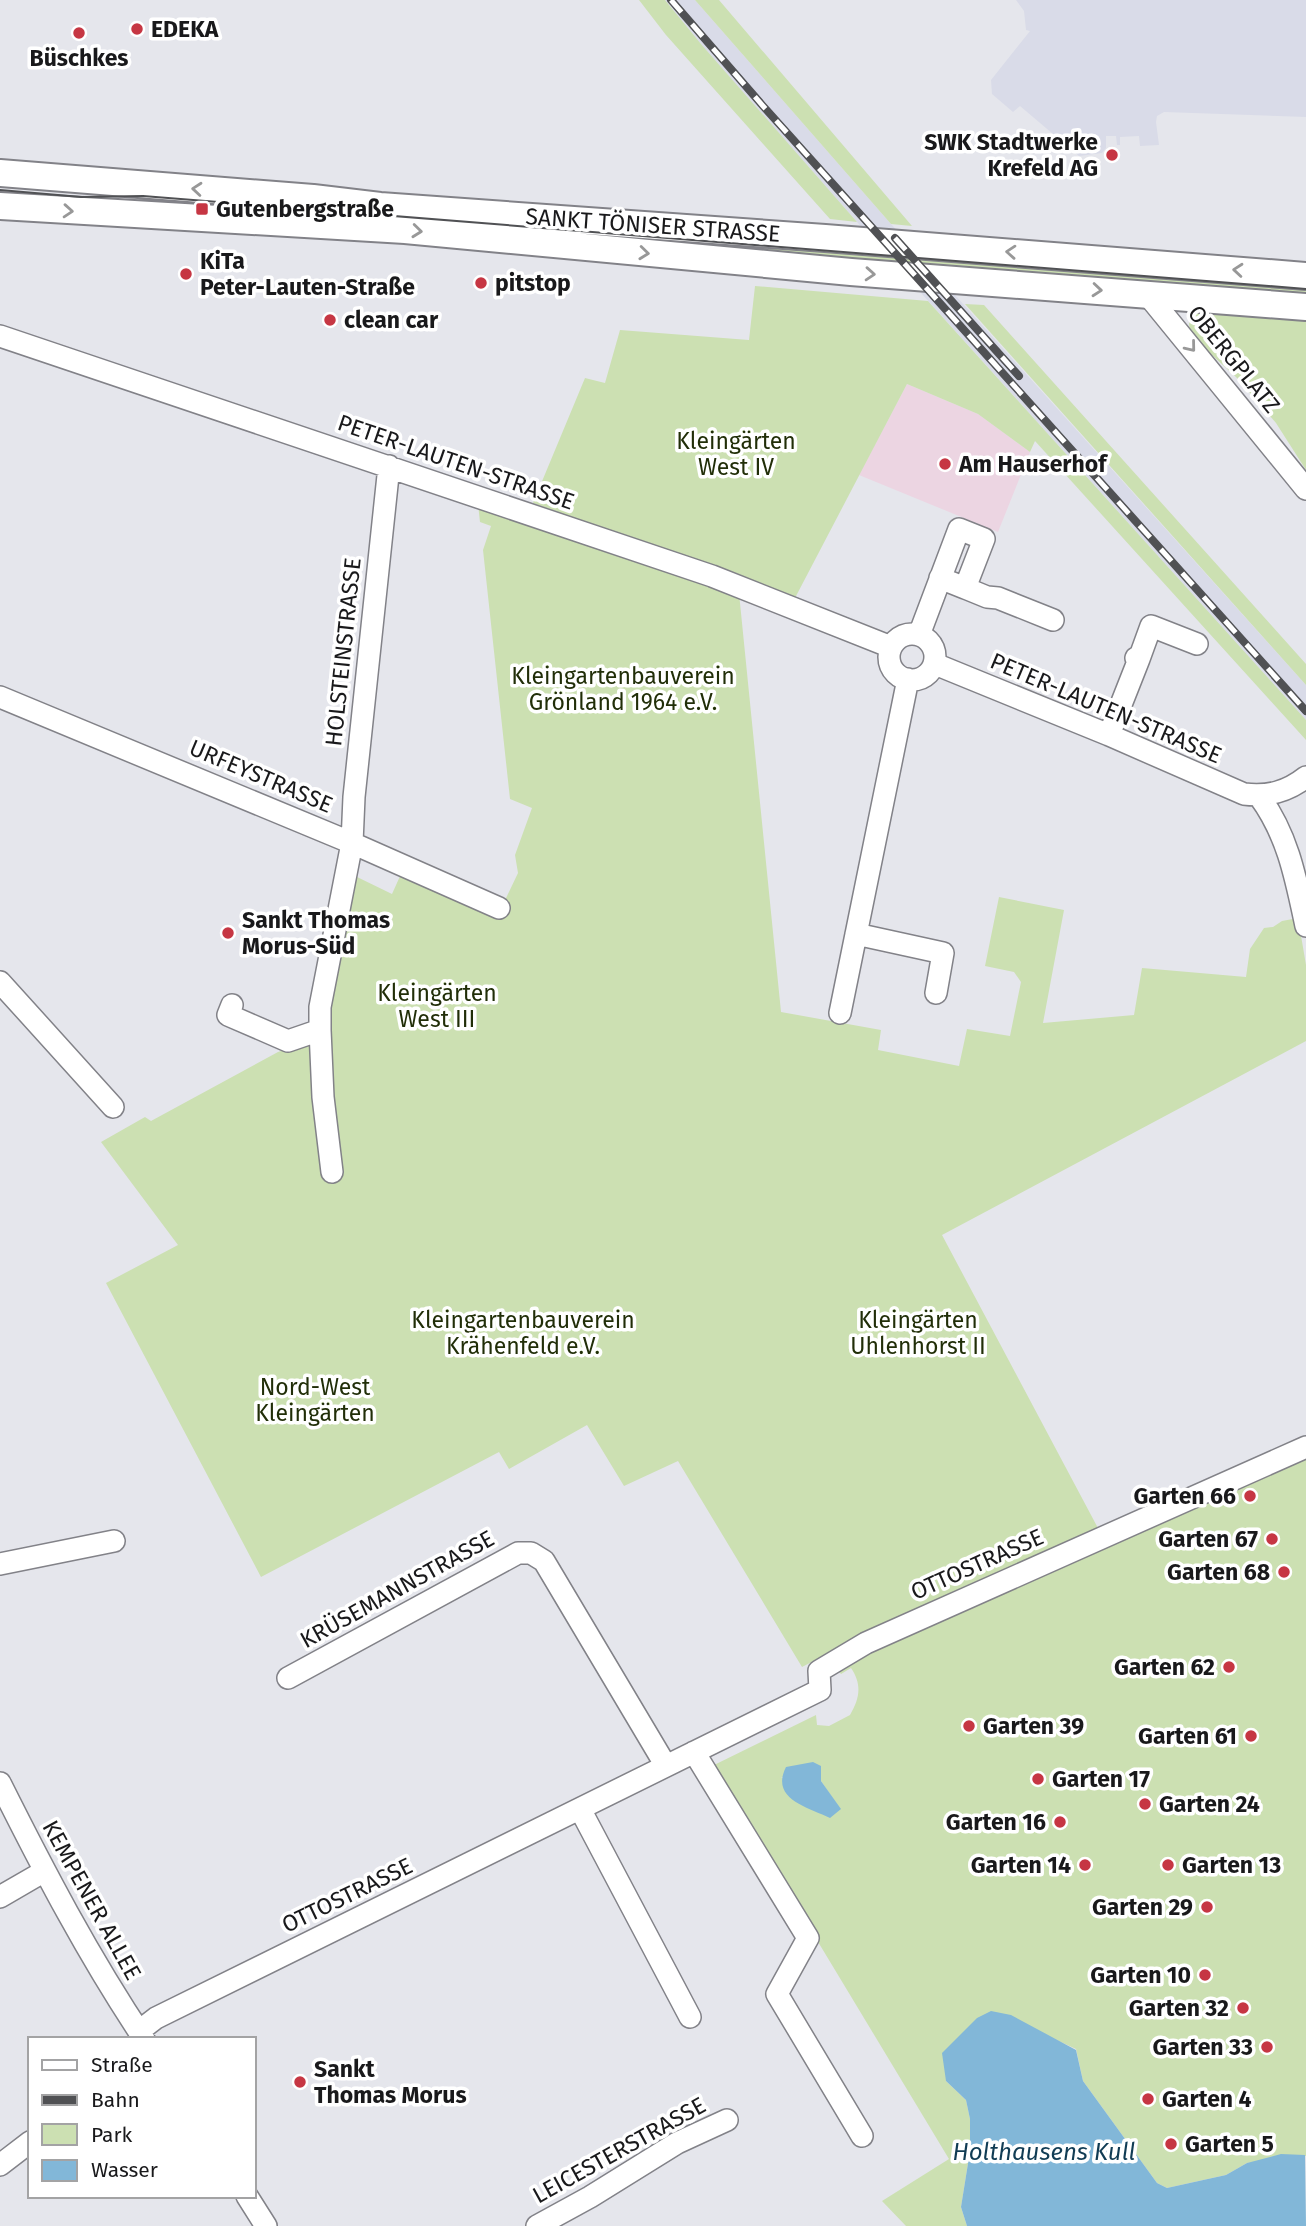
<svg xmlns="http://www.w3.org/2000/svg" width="1306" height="2226" viewBox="0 0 1306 2226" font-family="'Fira Sans',sans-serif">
<rect width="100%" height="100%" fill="#e5e6ec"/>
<!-- built -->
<path fill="#d9dbe8" d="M 665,0 L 695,0 L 891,224 L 1306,685 L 1306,720 L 857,222 L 701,44 Z
M 1016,0 L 1306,0 L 1306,117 L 1164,112 L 1157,116 L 1156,122 L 1159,145 L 1140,146 L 1139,136 L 1120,137 L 1120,145 L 1117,145 L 1116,136 L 1106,136 L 1106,148 L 1102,153 L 1079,156 L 1020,106 L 1013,112 L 992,94 L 991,80 L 1030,31 L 1026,30 L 1024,11 Z"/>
<!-- education -->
<path fill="#ecd5e2" d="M 907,384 L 978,414 L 1030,452 L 998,532 L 859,475 Z"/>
<!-- green -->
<path fill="#cce0b2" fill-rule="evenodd" d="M 639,0 L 665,0 L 701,44 L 857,222 L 830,219 L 666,35 Z
M 695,0 L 719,0 L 912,226 L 891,224 Z
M 251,200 L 1306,283 L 1306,301 L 250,218 Z
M 755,286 L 928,301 L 1306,720 L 1306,740 L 1035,441 L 1030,452 L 978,414 L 907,384 L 795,598 L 533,503 L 585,378 L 605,383 L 620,330 L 749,340 Z
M 965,304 L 984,305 L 1306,664 L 1306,685 Z
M 1197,310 L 1306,315 L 1306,470 L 1276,423 L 1236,377 L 1202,346 L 1190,331 L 1189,324 L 1192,315 Z
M 478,504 L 739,593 L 781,1012 L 881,1030 L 878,1050 L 959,1066 L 967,1029 L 1010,1036 L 1021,982 L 1014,972 L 985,966 L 999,897 L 1064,910 L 1043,1023 L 1134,1015 L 1142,968 L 1246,977 L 1250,949 L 1264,928 L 1273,927 L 1282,921 L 1298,918 L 1306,965 L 1306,1041 L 942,1235 L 1099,1530 L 852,1641 L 802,1667 L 678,1461 L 624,1486 L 587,1425 L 509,1469 L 499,1452 L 261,1577 L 106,1283 L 178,1245 L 101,1142 L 145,1117 L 151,1121 L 278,1052 L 327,1035 L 329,1003 L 355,876 L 392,894 L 401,874 L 497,917 L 518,873 L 515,855 L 532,808 L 510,799 L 483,550 L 491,526 L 480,522 Z
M 1306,1453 L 1306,2156 L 1247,2163 L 1226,2175 L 1167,2188 L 1157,2183 L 1083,2081 L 1076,2049 L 1050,2037 L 946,2081 L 966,2100 L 970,2119 L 970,2151 L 961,2207 L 967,2226 L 906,2226 L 882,2201 L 949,2159 L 712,1766 L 816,1715 L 817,1725 L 829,1726 L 850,1715 C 860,1698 862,1684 851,1668 L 841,1674 L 837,1669 L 858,1658 ZM 781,1777 L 821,1781 L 840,1809 Z"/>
<!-- water -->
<path fill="#82b7d8" d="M 813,1762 L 821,1766 L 821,1781 L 841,1809 L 830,1818 C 807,1807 770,1799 786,1767 Z
M 991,2011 L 1011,2015 L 1076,2050 L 1083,2081 L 1157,2183 L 1167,2188 L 1226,2175 L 1247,2163 L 1281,2154 L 1305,2155 L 1306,2226 L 967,2226 L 961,2207 L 970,2151 L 970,2119 L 966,2100 L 946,2081 L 942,2053 L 977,2018 Z"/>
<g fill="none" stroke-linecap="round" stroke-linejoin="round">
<defs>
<path id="minor" d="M 1147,294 L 1306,489
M 0,336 L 712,576 L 891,647
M 965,588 L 987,597 L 998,598 L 1053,620
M889 657a23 23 0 1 1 46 0a23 23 0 1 1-46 0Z
M 919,635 L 959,529 L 984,539 L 965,588 L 940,578
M 1139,659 L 1151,626 L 1197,644
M 935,664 L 1109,735 L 1244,794 C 1268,797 1287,792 1306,777
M 0,697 L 352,843 L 499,908
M 1109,735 L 1139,659 L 1136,658
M 1259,796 C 1288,835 1296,879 1306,926
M 856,934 L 943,953 L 936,993
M 0,982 L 113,1107
M 232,1005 L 228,1015 L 288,1041 L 320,1030 L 320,1007 L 352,843 L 354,797 L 389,466
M 840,1013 L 908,679
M 320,1030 L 323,1097 L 332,1172
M 0,1564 L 114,1541
M 288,1678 L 518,1553 L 531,1553 L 544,1561 L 666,1766
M 694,1752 L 808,1938 L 777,1994 L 862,2136
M 0,1783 C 44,1871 89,1957 144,2039
M 580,1809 L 690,2017
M 0,1897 L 43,1872
M 139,2031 L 156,2018 L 820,1690 L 819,1671 L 866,1643 L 1306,1447
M 0,2165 L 30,2142
M 247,2196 L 266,2226
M 537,2226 L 590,2197 L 677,2143 L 727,2120"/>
<path id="major" d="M 0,173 L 313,198 L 380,206 L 825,238 L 1306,276
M 0,206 L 405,230 L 851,272 L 1306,307"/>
</defs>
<!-- minor casing -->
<use href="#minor" stroke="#828288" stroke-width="24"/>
<!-- major casing -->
<use href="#major" stroke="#828288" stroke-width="30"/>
<!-- minor -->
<use href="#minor" stroke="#fff" stroke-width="21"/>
<!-- major -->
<use href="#major" stroke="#fff" stroke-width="26"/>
<!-- tram -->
<path stroke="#505154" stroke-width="2" d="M 0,190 L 81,197 L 143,196 L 1306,289"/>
<defs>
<path id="rail" d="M 671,0 L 763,106 L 1306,711
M 895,238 L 1019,376"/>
</defs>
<!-- rail casing -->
<use href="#rail" stroke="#505154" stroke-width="8"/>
<!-- rail -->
<use href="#rail" stroke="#fff" stroke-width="5" stroke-dasharray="16" stroke-linecap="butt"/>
</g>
<!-- one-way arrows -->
<defs><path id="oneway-chevron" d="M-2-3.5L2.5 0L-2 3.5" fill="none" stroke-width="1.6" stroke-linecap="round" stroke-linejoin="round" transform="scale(1.75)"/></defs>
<g stroke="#989898">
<use href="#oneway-chevron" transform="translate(197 189) rotate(-175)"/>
<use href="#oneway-chevron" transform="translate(68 211) rotate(4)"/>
<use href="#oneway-chevron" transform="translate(417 231) rotate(6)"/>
<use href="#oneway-chevron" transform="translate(1011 252) rotate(-176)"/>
<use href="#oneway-chevron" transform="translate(644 253) rotate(6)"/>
<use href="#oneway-chevron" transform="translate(1238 270) rotate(-175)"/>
<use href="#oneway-chevron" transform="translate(870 274) rotate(4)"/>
<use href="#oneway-chevron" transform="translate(1097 290) rotate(5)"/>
<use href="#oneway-chevron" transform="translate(1191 347) rotate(51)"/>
</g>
<!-- markers -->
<g fill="#c63643" stroke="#fff" stroke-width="2.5">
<circle cx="137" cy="29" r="7"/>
<circle cx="79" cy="33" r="7"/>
<circle cx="1112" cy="155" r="7"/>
<rect x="195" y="202" width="14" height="14" rx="3.5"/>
<circle cx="186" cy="274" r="7"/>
<circle cx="481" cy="283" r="7"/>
<circle cx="330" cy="320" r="7"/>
<circle cx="945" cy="464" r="7"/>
<circle cx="228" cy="933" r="7"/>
<circle cx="1250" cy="1496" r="7"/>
<circle cx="1272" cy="1539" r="7"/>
<circle cx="1284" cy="1572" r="7"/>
<circle cx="1229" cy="1667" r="7"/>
<circle cx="969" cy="1726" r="7"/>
<circle cx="1251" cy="1736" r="7"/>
<circle cx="1038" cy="1779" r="7"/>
<circle cx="1145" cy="1804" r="7"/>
<circle cx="1060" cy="1822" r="7"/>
<circle cx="1085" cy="1865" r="7"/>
<circle cx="1168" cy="1865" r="7"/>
<circle cx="1207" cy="1907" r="7"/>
<circle cx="1205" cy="1975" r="7"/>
<circle cx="1243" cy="2008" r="7"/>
<circle cx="1267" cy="2047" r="7"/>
<circle cx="300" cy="2082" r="7"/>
<circle cx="1148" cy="2099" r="7"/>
<circle cx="1171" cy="2144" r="7"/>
</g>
<g text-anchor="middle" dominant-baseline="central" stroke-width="7" stroke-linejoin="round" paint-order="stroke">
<!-- poi labels -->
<g font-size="23" font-weight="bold" fill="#19191b" stroke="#fff" text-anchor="start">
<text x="151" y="29">EDEKA</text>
<text x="79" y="58" text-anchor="middle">Büschkes</text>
<text x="1098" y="142" text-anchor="end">SWK Stadtwerke<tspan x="1098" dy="26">Krefeld AG</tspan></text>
<text x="216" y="209">Gutenbergstraße</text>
<text x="200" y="261">KiTa<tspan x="200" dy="26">Peter-Lauten-Straße</tspan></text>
<text x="495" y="283">pitstop</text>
<text x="344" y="320">clean car</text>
<text x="959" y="464">Am Hauserhof</text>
<text x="242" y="920">Sankt Thomas<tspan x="242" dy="26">Morus-Süd</tspan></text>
<text x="1236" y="1496" text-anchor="end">Garten 66</text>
<text x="1258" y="1539" text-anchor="end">Garten 67</text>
<text x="1270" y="1572" text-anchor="end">Garten 68</text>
<text x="1215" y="1667" text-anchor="end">Garten 62</text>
<text x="983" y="1726">Garten 39</text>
<text x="1237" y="1736" text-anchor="end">Garten 61</text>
<text x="1052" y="1779">Garten 17</text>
<text x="1159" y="1804">Garten 24</text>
<text x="1046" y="1822" text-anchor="end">Garten 16</text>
<text x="1071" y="1865" text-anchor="end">Garten 14</text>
<text x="1182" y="1865">Garten 13</text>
<text x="1193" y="1907" text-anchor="end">Garten 29</text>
<text x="1191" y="1975" text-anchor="end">Garten 10</text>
<text x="1229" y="2008" text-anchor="end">Garten 32</text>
<text x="1253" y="2047" text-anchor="end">Garten 33</text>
<text x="314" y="2069">Sankt<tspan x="314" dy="26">Thomas Morus</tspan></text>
<text x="1162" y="2099">Garten 4</text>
<text x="1185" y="2144">Garten 5</text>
</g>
<!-- street labels -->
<g font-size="23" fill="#19191b" stroke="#fff">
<text transform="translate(653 225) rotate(4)">SANKT TÖNISER STRASSE</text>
<text transform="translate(1234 359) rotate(51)">OBERGPLATZ</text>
<text transform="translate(456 462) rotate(19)">PETER-LAUTEN-STRASSE</text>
<text transform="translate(343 652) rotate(-84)">HOLSTEINSTRASSE</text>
<text transform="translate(1106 708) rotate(23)">PETER-LAUTEN-STRASSE</text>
<text transform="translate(261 776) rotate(23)">URFEYSTRASSE</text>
<text transform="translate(977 1564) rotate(-24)">OTTOSTRASSE</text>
<text transform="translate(397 1589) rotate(-29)">KRÜSEMANNSTRASSE</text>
<text transform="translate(347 1895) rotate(-26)">OTTOSTRASSE</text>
<text transform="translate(92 1900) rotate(61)">KEMPENER ALLEE</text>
<text transform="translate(619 2150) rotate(-29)">LEICESTERSTRASSE</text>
</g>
<!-- park labels -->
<g font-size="23" fill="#212e08" stroke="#fff">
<text x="736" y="441">Kleingärten<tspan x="736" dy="26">West IV</tspan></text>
<text x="623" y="676">Kleingartenbauverein<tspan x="623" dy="26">Grönland 1964 e.V.</tspan></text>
<text x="437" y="993">Kleingärten<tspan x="437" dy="26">West III</tspan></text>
<text x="523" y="1320">Kleingartenbauverein<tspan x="523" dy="26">Krähenfeld e.V.</tspan></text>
<text x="918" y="1320">Kleingärten<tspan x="918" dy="26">Uhlenhorst II</tspan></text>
<text x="315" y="1387">Nord-West<tspan x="315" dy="26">Kleingärten</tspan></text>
</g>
<!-- water labels -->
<g font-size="24" font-style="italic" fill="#113c54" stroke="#fff">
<text x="1044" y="2152">Holthausens Kull</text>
</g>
</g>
<!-- legend -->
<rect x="28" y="2037" width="228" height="161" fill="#ffffff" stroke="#a3a3a4" stroke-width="2"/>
<rect x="42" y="2060" width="35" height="10" fill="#ffffff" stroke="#a3a3a4" stroke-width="2"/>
<text x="91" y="2072" font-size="21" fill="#19191b">Straße</text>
<rect x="42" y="2095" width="35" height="10" fill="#505154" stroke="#a3a3a4" stroke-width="2"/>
<text x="91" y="2107" font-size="21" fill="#19191b">Bahn</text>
<rect x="42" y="2124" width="35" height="21" fill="#cce0b2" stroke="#a3a3a4" stroke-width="2"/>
<text x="91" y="2142" font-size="21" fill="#19191b">Park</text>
<rect x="42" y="2160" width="35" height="21" fill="#82b7d8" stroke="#a3a3a4" stroke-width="2"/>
<text x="91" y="2177" font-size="21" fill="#19191b">Wasser</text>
</svg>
